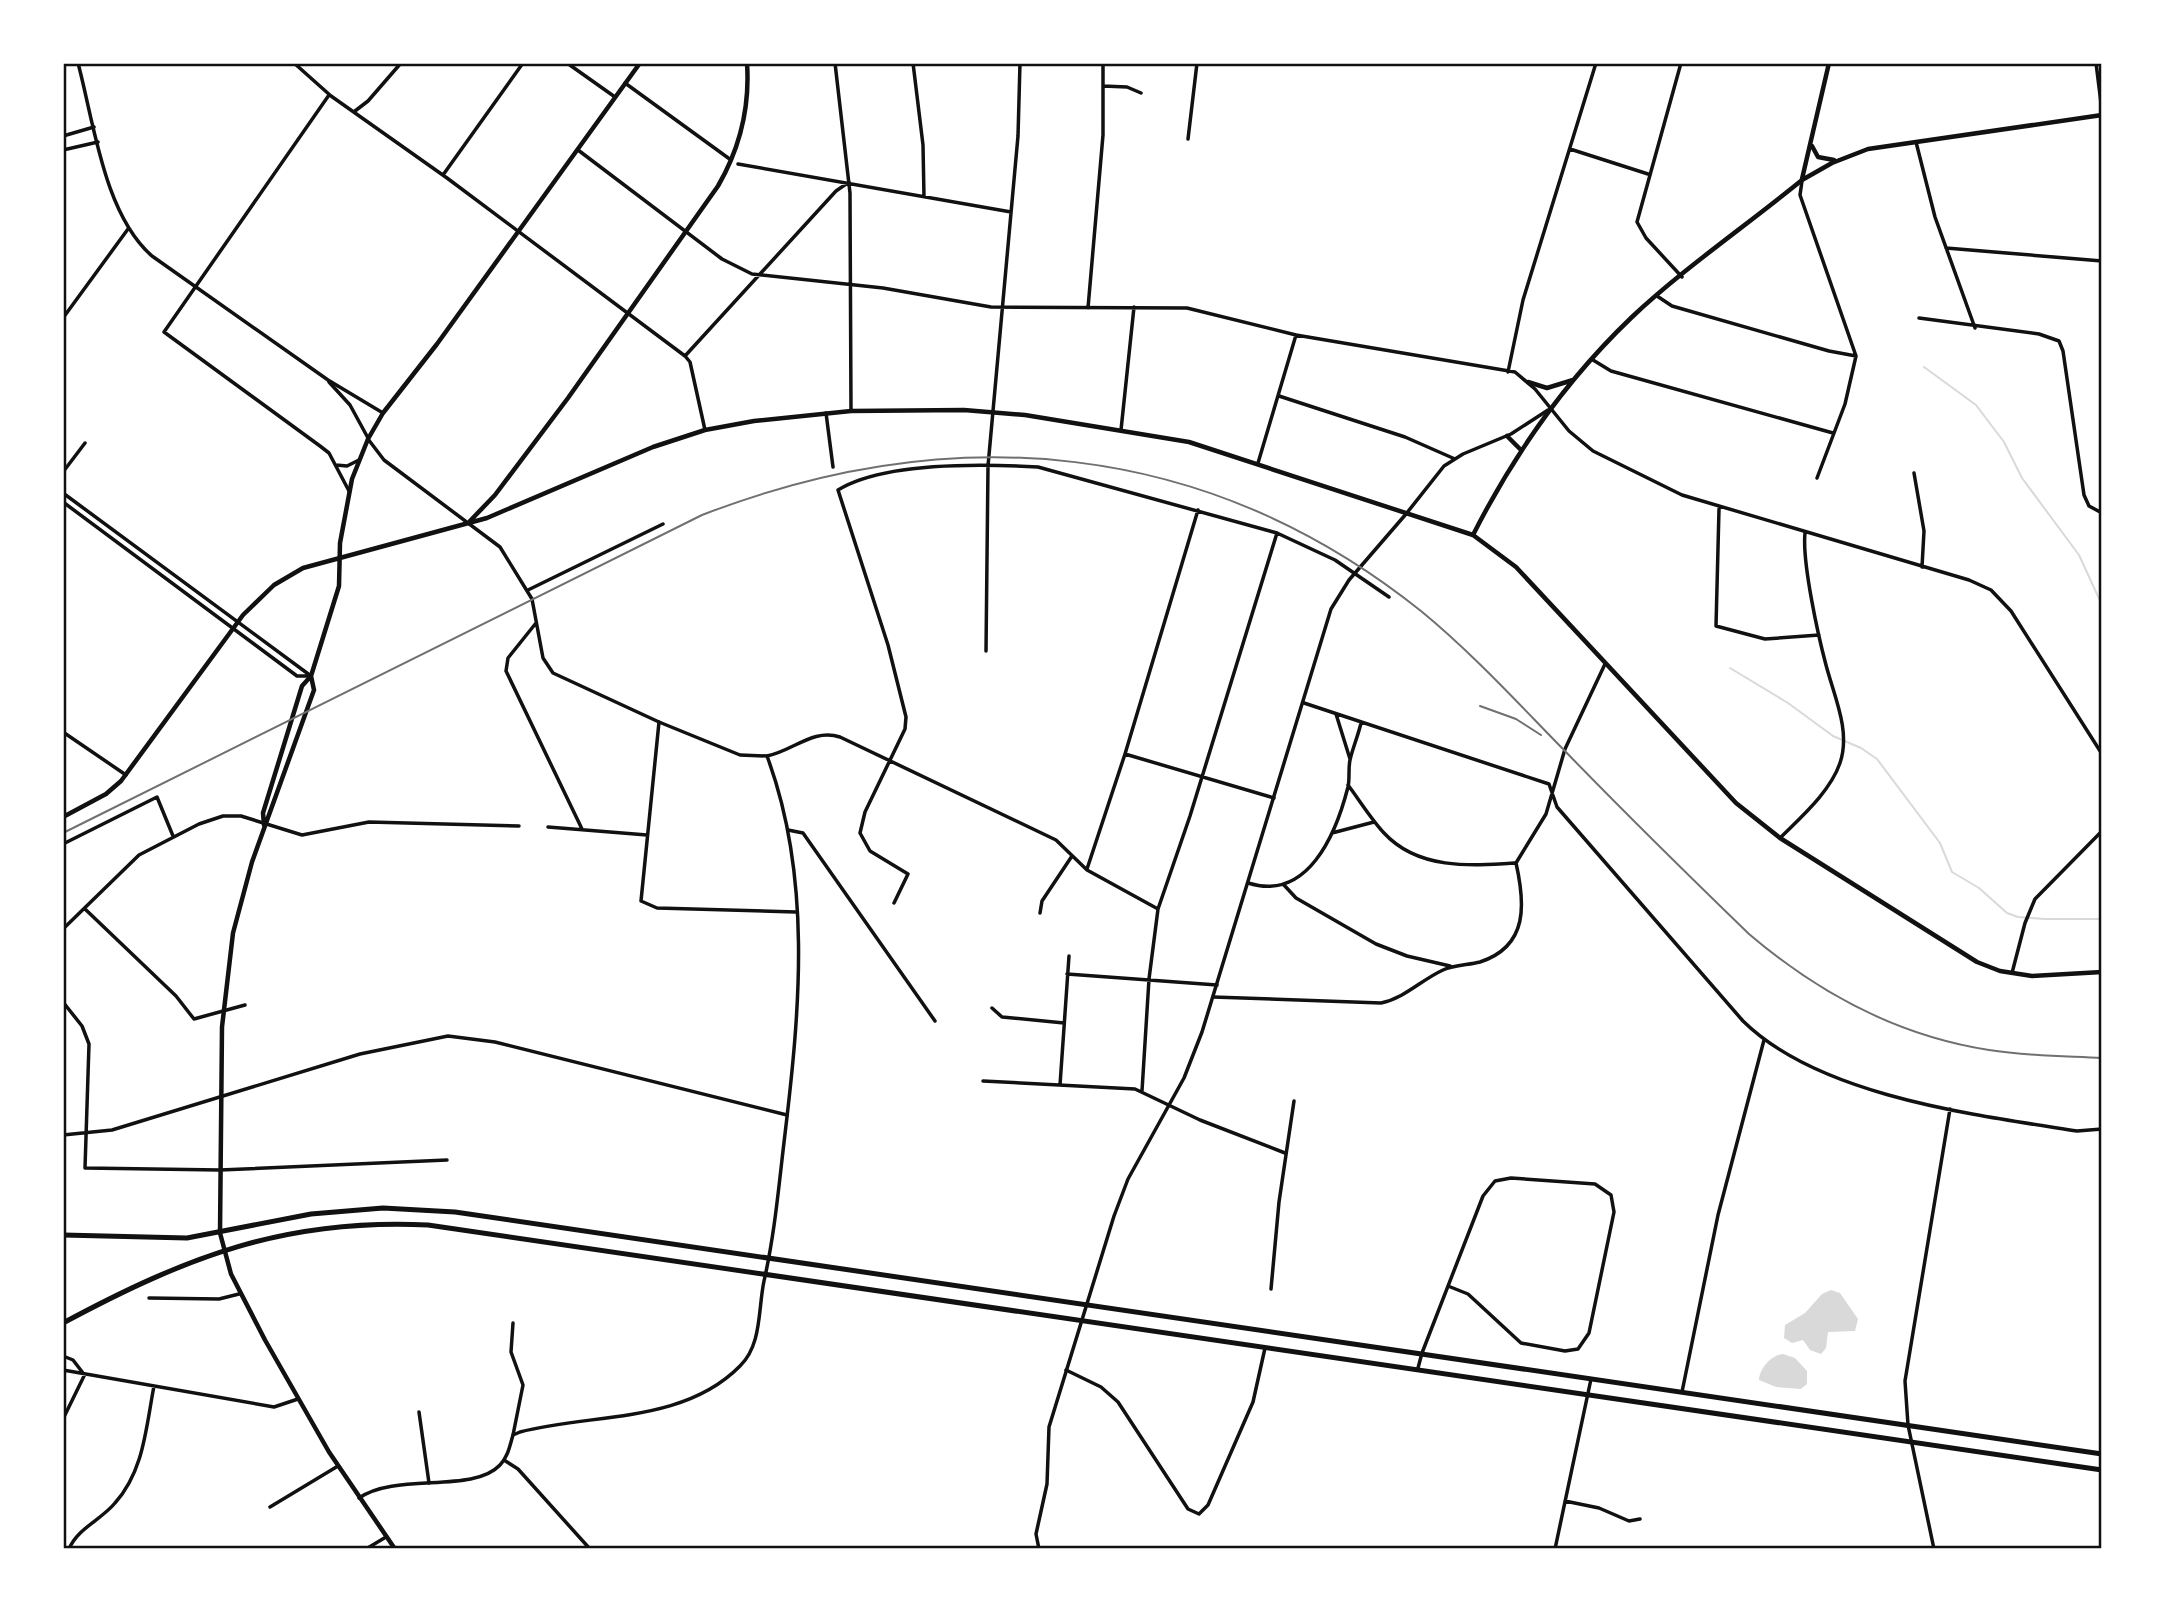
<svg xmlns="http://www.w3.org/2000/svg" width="2165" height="1612" viewBox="0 0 2165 1612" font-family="'Archivo Narrow',sans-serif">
<rect width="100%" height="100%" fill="#fff"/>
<!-- water -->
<path fill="#d9d9d9" d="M 1831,1290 L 1840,1293 L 1858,1319 L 1855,1331 L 1828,1332 L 1826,1348 L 1821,1354 L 1810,1350 L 1803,1340 L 1792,1343 L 1784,1338 L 1785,1325 L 1805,1313 L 1822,1294 Z
M 1783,1354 L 1795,1358 L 1807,1371 L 1807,1384 L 1801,1389 L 1776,1387 L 1759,1380 C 1760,1368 1771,1355 1783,1354 Z"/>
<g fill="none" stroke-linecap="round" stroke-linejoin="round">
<!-- stream -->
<path stroke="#d9d9d9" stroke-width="2" d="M 1924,367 L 1976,405 L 2004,442 L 2022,478 L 2079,555 L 2102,605
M 1730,668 L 1788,703 L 1833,736 L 1861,748 L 1877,759 L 1940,843 L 1952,872 L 1979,888 L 2007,913 L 2018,917 L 2044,919 L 2102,919"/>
<!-- minor -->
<path stroke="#111" stroke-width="3.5" d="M 294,63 L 331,96 L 447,178 L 685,356 L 690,362 L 705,430
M 567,63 L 615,97
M 835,63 L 850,193 L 851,411
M 913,63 L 923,145 L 924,197
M 1681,63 L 1637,222 L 1646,238 L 1682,277
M 2096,63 L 2102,111
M 625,83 L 731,160
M 1103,86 L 1127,87 L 1141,93
M 329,95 L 164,332 L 320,446 L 329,453 L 349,491
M 355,111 L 368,101 L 401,63
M 63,136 L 94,127
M 1188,139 L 1197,63
M 1916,142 L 1935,217 L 1975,328
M 1570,149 L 1648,174
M 63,150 L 98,142
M 578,150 L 722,259 L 752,274 L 883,288 L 991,307 L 1187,308 L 1296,335 L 1515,372 L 1535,389 L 1569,431 L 1593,451 L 1682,495 L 1969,580 L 1991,590 L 2011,611 L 2102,754
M 738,164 L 1011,212
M 443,175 L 523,63
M 1802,181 L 1800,195 L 1856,356 L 1845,404 L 1817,478
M 1946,248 L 2102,261
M 1657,296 L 1672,306 L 1829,351 L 1856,356
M 1088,308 L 1103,135 L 1103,63
M 63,318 L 128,229
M 1919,318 L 2039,334 L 2059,341 L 2063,351 L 2084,495 L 2089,506 L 2102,513
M 685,356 L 836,191 L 849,182
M 1593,360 L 1611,371 L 1833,433
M 1508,372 L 1523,300 L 1596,63
M 329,382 L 350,405 L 368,438
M 1279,396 L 1405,437 L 1455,459
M 826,413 L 833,467
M 1121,430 L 1134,307
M 1258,463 L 1296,335
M 336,465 L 347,466 L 359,460
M 63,472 L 85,443
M 1914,473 L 1924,531 L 1922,567
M 63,493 L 311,676
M 63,502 L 297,676 L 311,676
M 1719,509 L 1716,626 L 1765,639 L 1819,635
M 1406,514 L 1444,466 L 1463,454 L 1511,434 L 1548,410
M 528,590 L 663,524
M 532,599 L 543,658 L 553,673 L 659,722 L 641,901 L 657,908 L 796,912
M 536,623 L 508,658 L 506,671 L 582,829
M 986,651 L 988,466 L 1018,136 L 1020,63
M 1304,703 L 1549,784 L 1557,807 L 1743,1021 C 1819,1096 1974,1115 2077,1131 L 2102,1129
M 1336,714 L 1350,759
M 63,732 L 126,775
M 1125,754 L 1274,798
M 767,756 C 793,751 813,728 840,737 L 1056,840 L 1087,870 L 1158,909
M 1348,785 C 1360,801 1371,819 1384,833 C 1418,870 1471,866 1516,863
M 548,827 L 647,835
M 788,830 L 803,833 L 935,1021
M 1332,833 L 1374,822
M 1780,838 C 1801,817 1830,792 1840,763 C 1851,731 1834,696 1826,665 C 1818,635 1802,562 1805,533
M 63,844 L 157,797 L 173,836
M 1087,869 L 1125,754 L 1198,510
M 1248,883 C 1308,902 1336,834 1348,787 C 1350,778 1348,769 1350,760 C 1353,747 1358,736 1361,723
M 1284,885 L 1296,898 L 1376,944 L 1407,956 L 1450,966
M 894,903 L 908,874 L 870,851 L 860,833 L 865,812 L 905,729 L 906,717 L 888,645 L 838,490 C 884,462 984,464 1038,467 L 1277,533 L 1335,560 L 1389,597
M 85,909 L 176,996 L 194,1019 L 245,1005
M 1040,913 L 1042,901 L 1072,856
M 63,929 L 139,855 L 199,824 L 223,816 L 241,816 L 302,835 L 369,822 L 519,826
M 2012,973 L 2025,923 L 2035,899 L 2102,831
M 1067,974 L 1217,985
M 1213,997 L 1381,1003 C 1405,998 1421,980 1443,970 C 1454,965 1468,965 1480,962 C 1529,946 1525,903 1516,863 L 1546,814 L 1565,749 L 1605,664
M 63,1002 L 82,1026 L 89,1044 L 85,1168 L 220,1170 L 447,1160
M 992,1008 L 1002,1017 L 1064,1023
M 983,1081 L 1135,1089 L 1200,1120 L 1285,1153
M 1060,1085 L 1069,956
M 1142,1091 L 1149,979 L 1158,909 L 1190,816 L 1277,533
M 63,1135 L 112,1130 L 360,1054 L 448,1036 L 495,1042 L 787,1115
M 1271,1289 L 1279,1202 L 1294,1101
M 149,1298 L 219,1299 L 239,1294
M 513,1323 L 511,1352 L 523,1385 L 513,1435
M 63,1356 L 73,1360 L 83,1373
M 1418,1368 L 1422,1353 L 1483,1196 L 1495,1181 L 1511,1178 L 1595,1184 L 1611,1195 L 1614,1212 L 1589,1333 L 1578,1349 L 1565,1351 L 1521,1343 L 1468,1294 L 1448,1286
M 63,1370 L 274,1407 L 298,1399
M 1066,1370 L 1101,1387 L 1118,1402 L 1188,1509 L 1199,1514 L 1208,1505 L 1253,1402 L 1265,1348
M 1682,1392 L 1718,1215 L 1764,1040
M 419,1412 L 429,1483
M 63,1419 L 85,1374
M 504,1460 L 518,1469 L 590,1549
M 1565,1501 L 1599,1508 L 1629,1521 L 1640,1519
M 270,1507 L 338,1466
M 69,1549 C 78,1528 101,1520 115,1503 C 144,1471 146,1427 154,1386
M 366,1549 L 386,1537
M 1555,1549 L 1591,1379
M 1934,1549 L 1908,1425 L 1905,1381 L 1950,1109"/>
<!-- tertiary -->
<path stroke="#111" stroke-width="3.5" d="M 78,63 C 94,123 104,214 152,256 L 328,380 L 383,413
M 368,439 L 384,460 L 500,547 L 532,599
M 359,1498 C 396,1472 473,1494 500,1465 C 508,1457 510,1445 513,1435 L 520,1432 C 592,1413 683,1424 740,1366 C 762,1345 758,1309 764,1281 C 775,1233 779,1183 785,1134 C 800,1009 812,877 767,756 L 740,755 L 659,722
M 1039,1549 L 1036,1534 L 1047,1484 L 1049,1427 L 1114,1216 L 1128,1179 L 1184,1078 L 1202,1032 L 1331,609 L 1349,580 L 1406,514"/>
<!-- secondary -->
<path stroke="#111" stroke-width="4.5" d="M 1812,146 L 1818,157 L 1834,160
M 1802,179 L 1829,63
M 1528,382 L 1547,388 L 1573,380
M 1507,436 L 1520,449
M 470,521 L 495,495 L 568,398 L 718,186 C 740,148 750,107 747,63
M 1473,535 C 1514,454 1566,380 1632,317 C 1683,269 1747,225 1802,180 L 1832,163 L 1868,149 L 2102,115
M 63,817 L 106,794 L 121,781 L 243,615 L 274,585 L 303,568 L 487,518 L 653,447 L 705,430 L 754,421 L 851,411 L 964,410 L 1025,415 L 1189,442 L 1473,535 L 1516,567 L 1736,803 L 1780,838 L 1977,962 L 2000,971 L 2032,976 L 2102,972
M 264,825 L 263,813 L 302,686 L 311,676
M 395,1549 L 329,1452 L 265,1340 L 231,1274 L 220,1233 L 222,1027 L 233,933 L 252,862 L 314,690 L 311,676 L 339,586 L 340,543 L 352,479 L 368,439 L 383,413 L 437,344 L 640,63"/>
<!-- primary -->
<path stroke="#111" stroke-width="5" d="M 63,1235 L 187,1238 L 311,1214 L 383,1208 L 455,1212 L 2102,1454
M 63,1323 C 186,1257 285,1218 428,1225 L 2102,1470"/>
<!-- rail -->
<path stroke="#707070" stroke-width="2" d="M 1480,706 L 1516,719 L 1541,735
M 63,833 L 702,515 C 953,418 1206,439 1421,611 C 1471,652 1516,701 1562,748 C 1623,811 1686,873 1749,934 C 1818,993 1899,1036 1989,1050 C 2027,1056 2064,1056 2102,1058"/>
</g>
<!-- border -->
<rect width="2165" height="1612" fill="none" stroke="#ffffff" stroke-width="130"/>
<rect x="65" y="65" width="2035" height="1482" fill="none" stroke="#111" stroke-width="2.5"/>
</svg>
